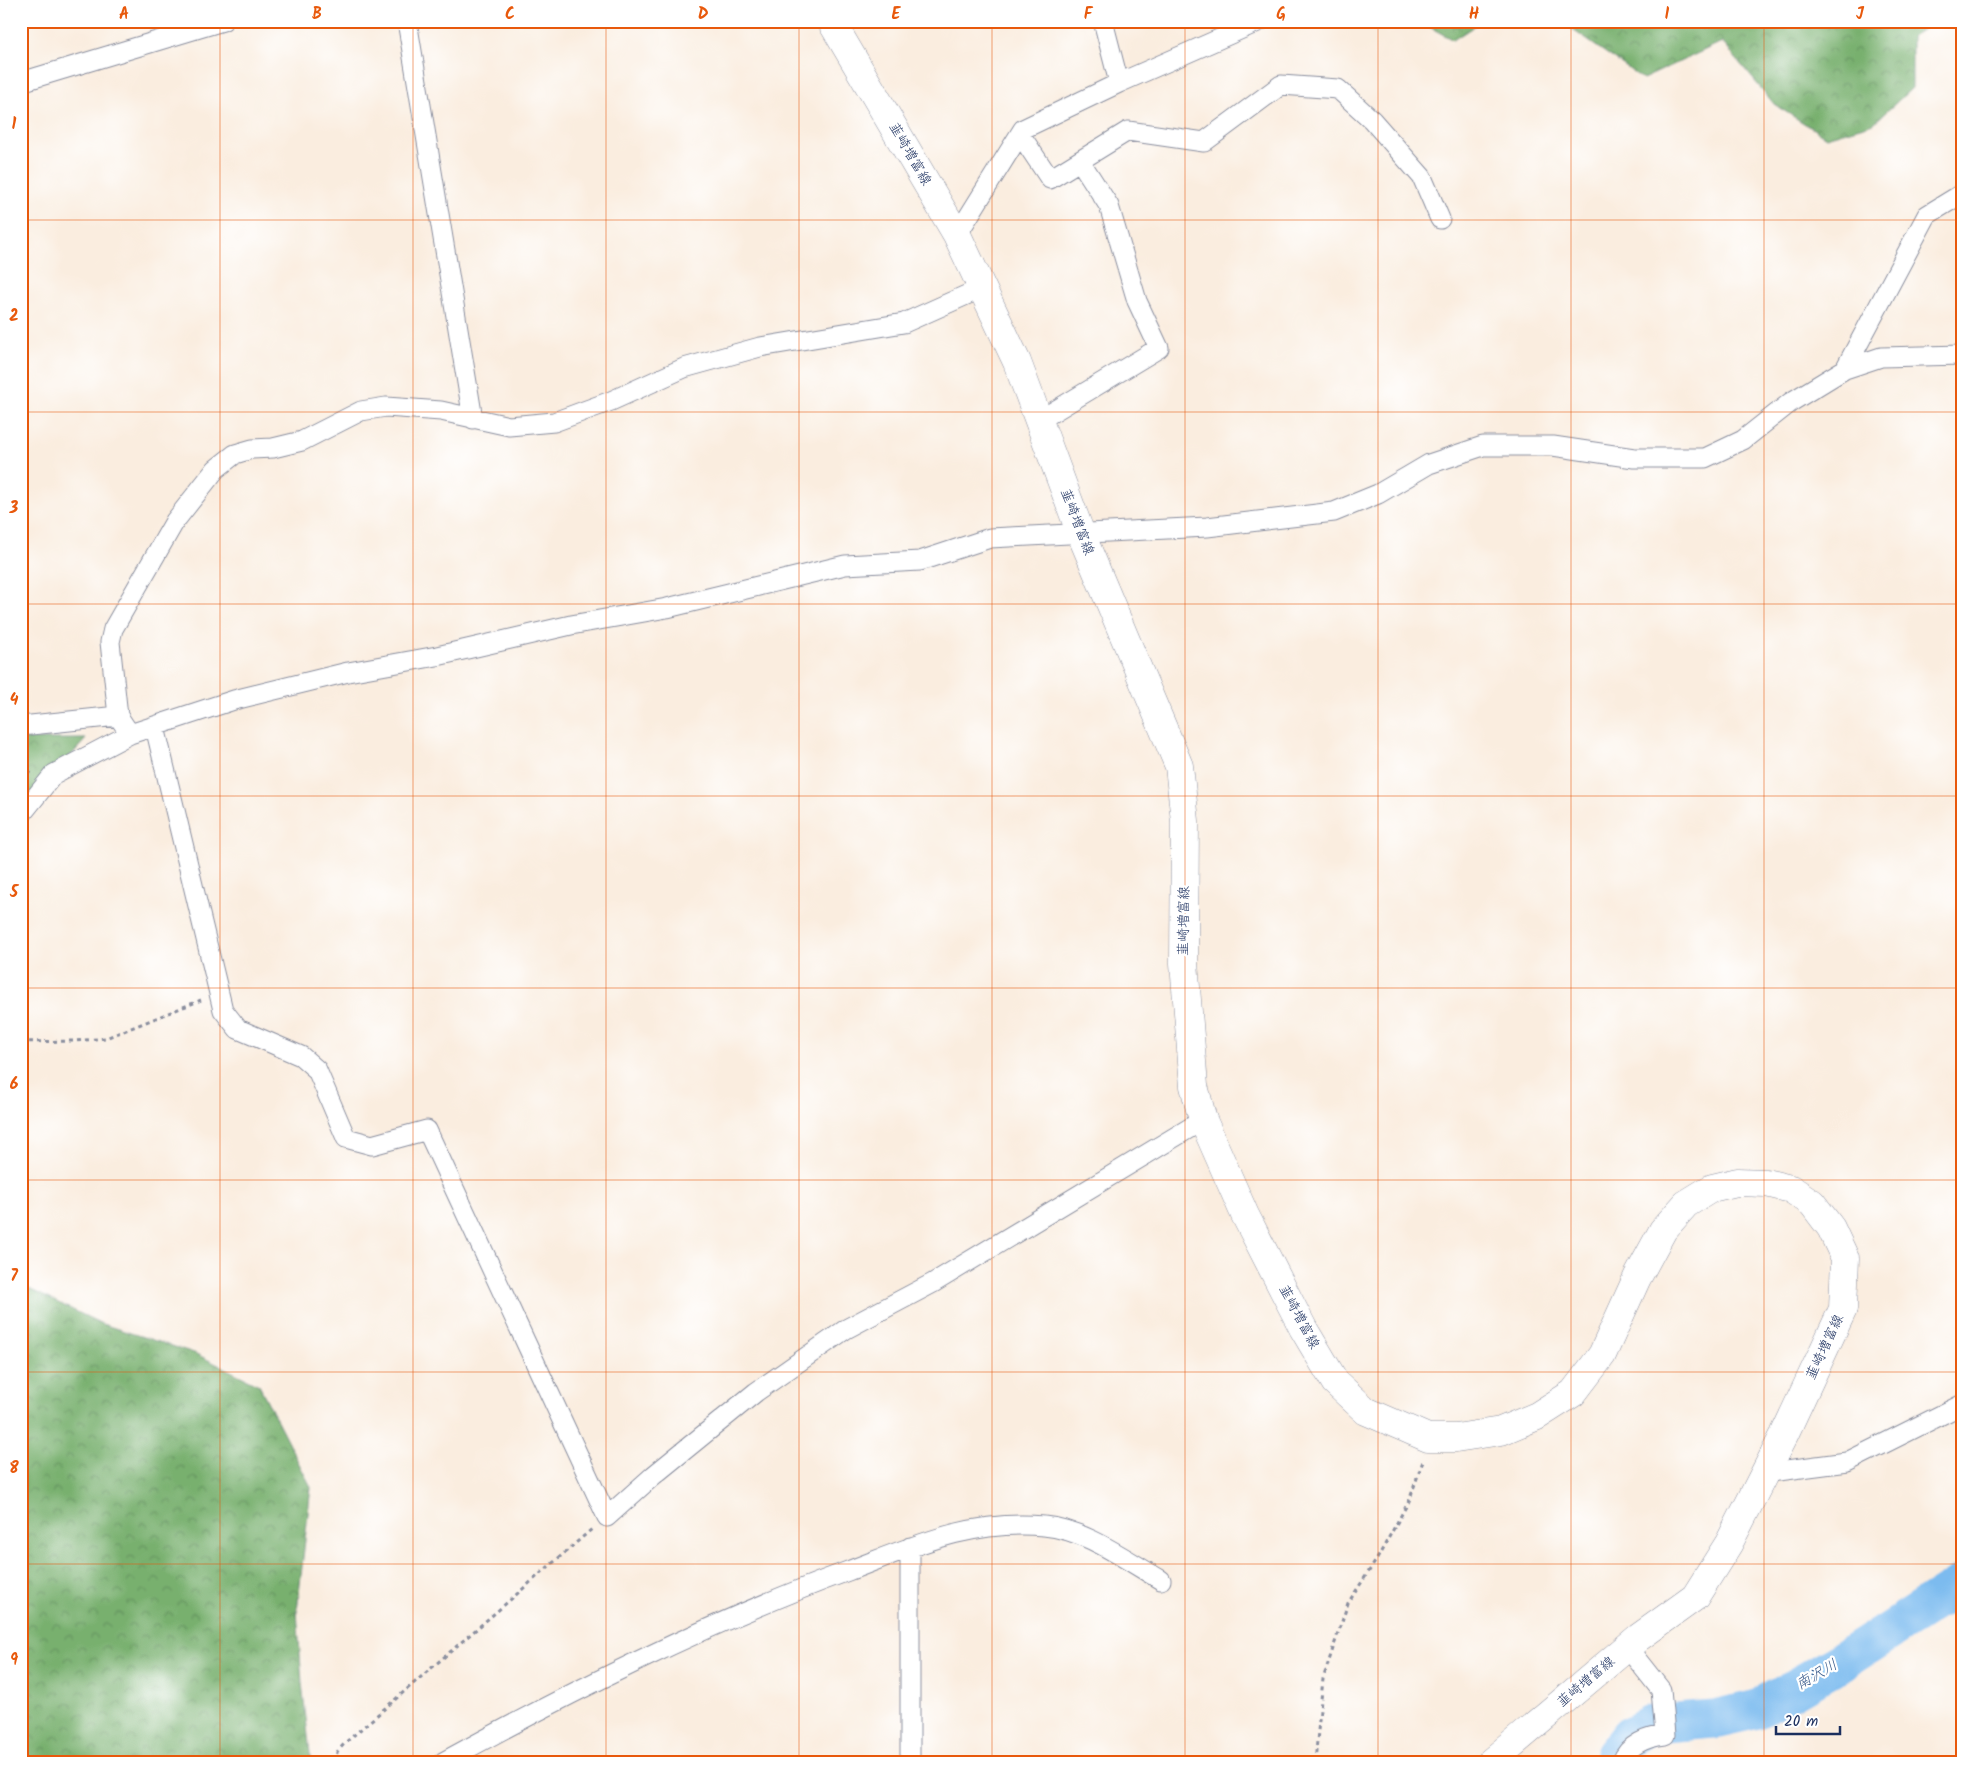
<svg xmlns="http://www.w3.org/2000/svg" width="1984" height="1783" viewBox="0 0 1984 1783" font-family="Kalam,'Klee One',sans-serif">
<defs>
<pattern id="forest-crowns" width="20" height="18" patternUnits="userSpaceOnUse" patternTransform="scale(1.25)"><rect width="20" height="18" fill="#78b06e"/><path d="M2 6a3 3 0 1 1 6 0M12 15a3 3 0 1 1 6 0" fill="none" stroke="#62905e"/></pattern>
</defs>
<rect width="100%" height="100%" fill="#fff"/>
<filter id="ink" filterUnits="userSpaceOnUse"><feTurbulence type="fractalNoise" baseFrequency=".02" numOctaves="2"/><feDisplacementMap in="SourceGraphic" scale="10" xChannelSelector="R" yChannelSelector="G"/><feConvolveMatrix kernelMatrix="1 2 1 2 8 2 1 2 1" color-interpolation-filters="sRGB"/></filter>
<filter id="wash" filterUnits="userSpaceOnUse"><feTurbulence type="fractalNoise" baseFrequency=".0096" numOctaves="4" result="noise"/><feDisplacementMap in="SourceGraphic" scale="20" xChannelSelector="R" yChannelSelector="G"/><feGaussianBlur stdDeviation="1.12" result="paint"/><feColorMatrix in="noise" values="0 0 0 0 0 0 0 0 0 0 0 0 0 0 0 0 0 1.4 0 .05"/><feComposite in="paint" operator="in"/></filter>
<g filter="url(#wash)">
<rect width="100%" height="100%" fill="#faeddf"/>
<!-- forest -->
<path fill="url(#forest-crowns)" stroke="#4a7066" d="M 1419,21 L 1482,21 L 1453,40 Z
M 1560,21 L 1937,21 L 1912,36 L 1912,88 L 1874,123 L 1826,137 L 1775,105 L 1722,42 L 1643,79 Z
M 21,739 L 86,739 L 21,811 Z
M 21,1285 L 102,1324 L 194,1353 L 259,1385 L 311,1487 L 297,1611 L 302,1683 L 311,1762 L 21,1762 Z"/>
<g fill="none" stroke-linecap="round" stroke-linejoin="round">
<!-- river -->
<path stroke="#7bbbef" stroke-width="39" d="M 1612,1762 L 1614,1755 L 1630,1735 L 1651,1724 L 1714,1719 L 1758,1709 L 1849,1657 L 1963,1583"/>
</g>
</g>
<g filter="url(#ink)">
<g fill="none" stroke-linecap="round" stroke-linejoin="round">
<defs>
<path id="street" d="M 407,21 L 473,419
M 1103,21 L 1119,83
M 21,82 L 223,21
M 1020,134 L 1050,179 L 1128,131 L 1204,142 L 1281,85 L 1338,89 L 1372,120 L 1422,177 L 1440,219
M 957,235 L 1023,129 L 1119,83 L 1260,21
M 1845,369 L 1927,215 L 1963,193
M 1038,421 L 1159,348 L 1137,301 L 1109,206 L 1080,161
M 118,716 L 110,642 L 113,629 L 175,521 L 216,469 L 235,454 L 252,449 L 273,448 L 302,441 L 361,411 L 386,407 L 441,411 L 509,426 L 554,422 L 611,401 L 684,368 L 760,347 L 904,323 L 982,288
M 21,726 L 118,716 L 130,734 L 234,700 L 348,672 L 437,656 L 571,625 L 667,608 L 845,565 L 920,561 L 990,538 L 1207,527 L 1334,512 L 1378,494 L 1429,464 L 1483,446 L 1553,446 L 1634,458 L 1705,458 L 1743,440 L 1791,402 L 1845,369 L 1881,357 L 1963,355
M 155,727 L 223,1010 L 238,1029 L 301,1056 L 317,1070 L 346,1138 L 372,1145 L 427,1130 L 607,1517 L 654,1475 L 756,1392 L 846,1329 L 933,1283 L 1203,1120
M 21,815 L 54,774 L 130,734
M 1764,1473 L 1847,1462 L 1963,1404
M 910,1547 L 910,1762
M 443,1762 C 574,1690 708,1623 848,1571 C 914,1546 972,1519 1044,1526 C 1087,1530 1124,1559 1161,1580
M 1622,1762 C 1628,1744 1648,1737 1665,1735 L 1661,1690 L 1627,1647"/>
<path id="primary" d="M 831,21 L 957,235 L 1017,362 L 1081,534 L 1179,766 L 1185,821 L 1184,963 L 1194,1086 L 1203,1120 L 1245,1215 L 1303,1328 L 1335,1382 L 1366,1411 L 1428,1438 L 1456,1438 L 1501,1431 L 1537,1416 L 1573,1393 L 1602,1355 L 1637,1278 L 1663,1230 L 1686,1204 L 1712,1188 L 1737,1182 L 1766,1183 L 1791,1189 L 1812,1203 L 1831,1228 L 1845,1258 L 1843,1309 L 1784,1435 L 1729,1543 L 1695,1597 L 1638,1638 L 1491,1762"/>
</defs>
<!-- street casing -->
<use href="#street" stroke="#8a8e9e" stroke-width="21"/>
<!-- primary casing -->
<use href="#primary" stroke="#8a8e9e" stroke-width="29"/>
<!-- path -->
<path stroke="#8a8e9e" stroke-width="3" stroke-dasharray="4 4" stroke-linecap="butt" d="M 21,771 L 31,772
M 21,1042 L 75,1041 L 106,1038 L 201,1000
M 336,1762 L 337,1752 L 346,1742 L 592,1529
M 1315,1762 L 1323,1679 L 1348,1603 L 1377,1559 L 1409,1501 L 1423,1461"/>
<!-- street -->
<use href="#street" stroke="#fff" stroke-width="19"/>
<!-- primary -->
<use href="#primary" stroke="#fff" stroke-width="28"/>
</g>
</g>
<!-- grid -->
<path fill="none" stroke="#e8590c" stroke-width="1" stroke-opacity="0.55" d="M 220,21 L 220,1762M 413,21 L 413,1762M 606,21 L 606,1762M 799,21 L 799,1762M 992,21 L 992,1762M 1185,21 L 1185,1762M 1378,21 L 1378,1762M 1571,21 L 1571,1762M 1764,21 L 1764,1762M 21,220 L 1963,220M 21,412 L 1963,412M 21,604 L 1963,604M 21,796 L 1963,796M 21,988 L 1963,988M 21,1180 L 1963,1180M 21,1372 L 1963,1372M 21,1564 L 1963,1564"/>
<g text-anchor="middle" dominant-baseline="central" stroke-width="4.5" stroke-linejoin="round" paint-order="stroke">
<!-- street labels -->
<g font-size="14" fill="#1b2f5e" stroke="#fff">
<text transform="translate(910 154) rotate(60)">韮崎増富線</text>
<text transform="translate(1077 522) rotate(69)">韮崎増富線</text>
<text transform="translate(1184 921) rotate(-89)">韮崎増富線</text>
<text transform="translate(1299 1317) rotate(62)">韮崎増富線</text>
<text transform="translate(1825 1347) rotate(-65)">韮崎増富線</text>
<text transform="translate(1586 1682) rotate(-40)">韮崎増富線</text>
</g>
<!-- water labels -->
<g font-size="15" font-style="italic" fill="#38598a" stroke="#fff">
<text transform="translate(1817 1675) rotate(-30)">南沢川</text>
</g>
</g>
<!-- margin -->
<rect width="1984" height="1783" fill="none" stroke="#fff" stroke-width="55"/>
<!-- scale -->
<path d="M1776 1726v8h64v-8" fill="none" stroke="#1b2f5e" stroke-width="2.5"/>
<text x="1784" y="1726" font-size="15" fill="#1b2f5e" stroke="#ffffff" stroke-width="4" paint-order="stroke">20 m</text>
<rect x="28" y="28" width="1928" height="1728" fill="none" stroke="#e8590c" stroke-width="2"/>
<g font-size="16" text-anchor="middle" font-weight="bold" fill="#e8590c">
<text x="124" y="19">A</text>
<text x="317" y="19">B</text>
<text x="510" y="19">C</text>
<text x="703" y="19">D</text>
<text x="896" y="19">E</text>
<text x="1088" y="19">F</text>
<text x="1281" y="19">G</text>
<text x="1474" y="19">H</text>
<text x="1667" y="19">I</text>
<text x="1860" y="19">J</text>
<text x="14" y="129">1</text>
<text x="14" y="321">2</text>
<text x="14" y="513">3</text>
<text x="14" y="705">4</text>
<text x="14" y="897">5</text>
<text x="14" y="1089">6</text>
<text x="14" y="1281">7</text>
<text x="14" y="1473">8</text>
<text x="14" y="1665">9</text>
</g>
</svg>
